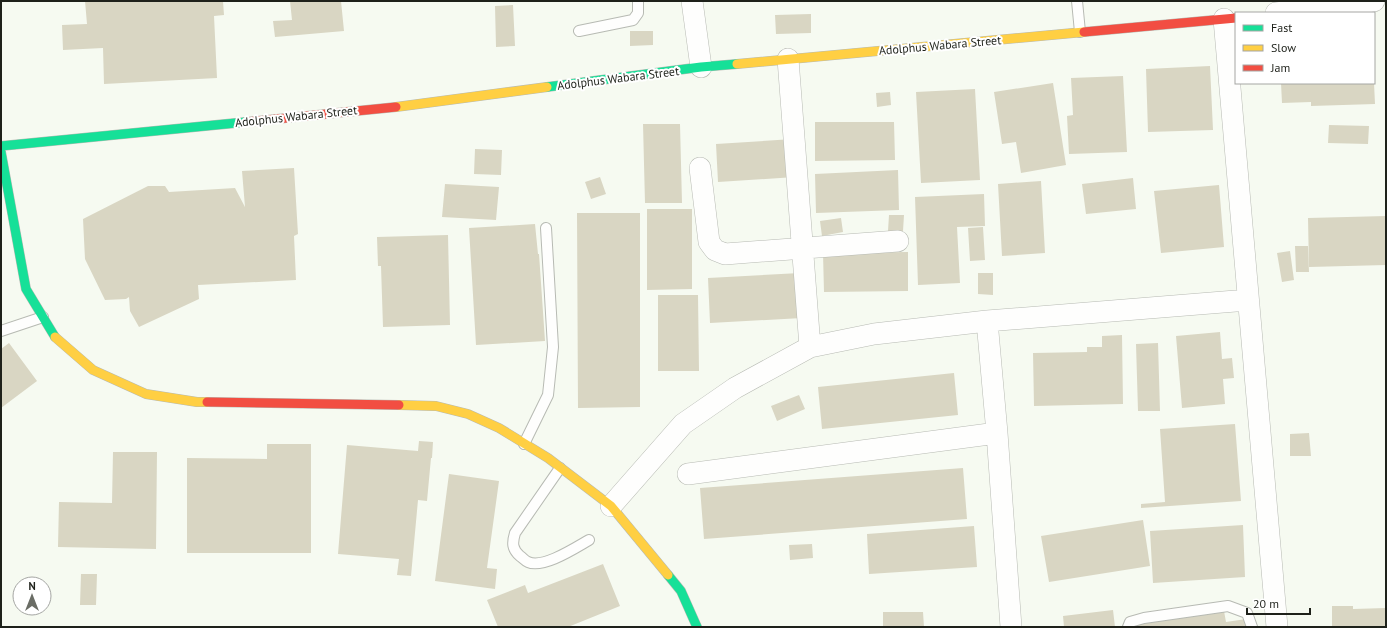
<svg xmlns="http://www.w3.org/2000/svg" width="1387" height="628" viewBox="0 0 1387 628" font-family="'PT Sans',sans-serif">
<rect width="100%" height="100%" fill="#f6faf1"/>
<!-- building -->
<path fill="#d9d6c3" d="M 85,1 L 223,1 L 224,15 L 214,16 L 217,78 L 104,84 L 103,48 L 63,50 L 62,25 L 87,24 Z
M 290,1 L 341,1 L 344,31 L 275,37 L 273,21 L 292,20 Z
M 513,5 L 515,46 L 496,47 L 495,6 Z
M 811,14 L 811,33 L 776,34 L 775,15 Z
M 630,31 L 653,31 L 653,45 L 630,46 Z
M 1210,66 L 1213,130 L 1148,132 L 1146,69 Z
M 1123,76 L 1127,152 L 1069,154 L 1067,116 L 1073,115 L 1071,78 Z
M 1053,83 L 1066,165 L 1021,173 L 1016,142 L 1002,144 L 994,92 Z
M 1281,83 L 1374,83 L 1375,104 L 1311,106 L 1311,102 L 1282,103 Z
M 975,89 L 980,180 L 921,183 L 916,92 Z
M 890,92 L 891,105 L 877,107 L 876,93 Z
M 815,122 L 894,122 L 895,160 L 815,161 Z
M 643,124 L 680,124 L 682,203 L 645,203 Z
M 1329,125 L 1369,126 L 1368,144 L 1328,143 Z
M 793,139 L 795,177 L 718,182 L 716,144 Z
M 475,149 L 502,150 L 501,175 L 474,174 Z
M 294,168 L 298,234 L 294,236 L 296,280 L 198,285 L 199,299 L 139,327 L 130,311 L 129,297 L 126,299 L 105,300 L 85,259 L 83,219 L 148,186 L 165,186 L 169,192 L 235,188 L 245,207 L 242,171 Z
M 898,170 L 899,210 L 816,213 L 815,174 Z
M 600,177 L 606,194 L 591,199 L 585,182 Z
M 1133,178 L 1136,209 L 1086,214 L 1082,184 Z
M 1041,181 L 1045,253 L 1002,256 L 998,184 Z
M 445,184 L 499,187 L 496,220 L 442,217 Z
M 1219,185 L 1224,247 L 1161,253 L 1154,191 Z
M 984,194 L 985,226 L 957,227 L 960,283 L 918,285 L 915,197 Z
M 647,209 L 692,209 L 692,289 L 647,290 Z
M 577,213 L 640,213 L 640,407 L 578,408 Z
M 889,215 L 904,215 L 903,231 L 888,231 Z
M 1386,216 L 1386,265 L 1309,267 L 1308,218 Z
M 841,218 L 843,232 L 822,236 L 820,221 Z
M 535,224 L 538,254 L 539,254 L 545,341 L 476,345 L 469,228 Z
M 983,227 L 985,260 L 970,261 L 968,228 Z
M 448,235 L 450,325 L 383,327 L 381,266 L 378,266 L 377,237 Z
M 1295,246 L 1308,246 L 1309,272 L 1296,272 Z
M 1290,251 L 1294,280 L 1282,282 L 1277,253 Z
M 908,252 L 908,291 L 824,292 L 823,253 Z
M 800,273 L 802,318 L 710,323 L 708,278 Z
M 978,273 L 993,273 L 993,295 L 978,294 Z
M 658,295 L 698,295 L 699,371 L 658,371 Z
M 1220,332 L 1222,359 L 1232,358 L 1234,378 L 1223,379 L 1225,404 L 1182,408 L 1176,336 Z
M 1122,335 L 1123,404 L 1034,406 L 1033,353 L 1087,352 L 1087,347 L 1102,347 L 1102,336 Z
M 9,343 L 37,381 L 1,408 L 1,349 Z
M 1158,343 L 1160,411 L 1138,411 L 1136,344 Z
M 954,373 L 958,415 L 822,429 L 818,387 Z
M 799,395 L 805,409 L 777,421 L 771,406 Z
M 1235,424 L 1241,501 L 1141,508 L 1141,504 L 1165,502 L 1160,429 Z
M 1309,433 L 1311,456 L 1290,456 L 1290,434 Z
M 419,441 L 433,442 L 432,458 L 431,458 L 427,501 L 418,500 L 411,576 L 397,575 L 399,559 L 338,554 L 347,445 L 418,451 Z
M 267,444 L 311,444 L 311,553 L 187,553 L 187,458 L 267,459 Z
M 113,452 L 157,452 L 156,549 L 58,547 L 59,502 L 112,503 Z
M 963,468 L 967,519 L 704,539 L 700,488 Z
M 449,474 L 499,481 L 487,568 L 497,569 L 495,589 L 435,581 Z
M 1143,520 L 1150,566 L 1049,582 L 1041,536 Z
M 1243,525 L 1245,577 L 1153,583 L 1150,531 Z
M 974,526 L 977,567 L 869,574 L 867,534 Z
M 812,544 L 813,558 L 790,560 L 789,545 Z
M 603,564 L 620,606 L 568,627 L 498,627 L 487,600 L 525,585 L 528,593 Z
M 81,574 L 97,574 L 96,605 L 80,605 Z
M 1332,606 L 1353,606 L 1353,609 L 1386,608 L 1386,627 L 1332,627 Z
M 1113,610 L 1115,627 L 1064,627 L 1063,616 Z
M 1224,611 L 1226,622 L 1246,619 L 1247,627 L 1134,627 L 1133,624 Z
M 883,612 L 923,612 L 924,627 L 883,627 Z"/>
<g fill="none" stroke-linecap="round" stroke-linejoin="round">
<defs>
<path id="lane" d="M 1077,1 L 1080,32
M 579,31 L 633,20 L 638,13 L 638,1
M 1,331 L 43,317
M 524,444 L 548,395 L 553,347 L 546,228
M 560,468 L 515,533 C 512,543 512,549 520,556 C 523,558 525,561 528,562 C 543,569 575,548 589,540
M 1128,627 L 1130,622 L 1144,618 L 1228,606 L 1247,613 L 1252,627"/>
<path id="street" d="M 692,1 L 701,67
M 1276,13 L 1374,1
M 1224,19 L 1277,627
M 788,59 L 810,347
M 700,168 L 709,242 L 715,250 L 725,254 L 898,241
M 987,321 L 997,433 L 1011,627
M 688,474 L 997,433
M 611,506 L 683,424 L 735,388 L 810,347 L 874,334 L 987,321 L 1248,300"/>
<path id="fast" d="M 547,87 L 701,67 L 737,64
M 1,146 L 246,122
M 1,152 L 26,289 L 55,337
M 668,575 L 681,591 L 697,627"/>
<path id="slow" d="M 737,64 L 1084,32
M 396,107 L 547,87
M 55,337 L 93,370 L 146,394 L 197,402 L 207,402
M 399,405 L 436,406 L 468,414 L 499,428 L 548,458 L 611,506 L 668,575"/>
<path id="jam" d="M 1084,32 L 1236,18
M 246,122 L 396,107
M 207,402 L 399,405"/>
</defs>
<!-- lane casing -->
<use href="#lane" stroke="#b7bab3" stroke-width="12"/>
<!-- street casing -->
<use href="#street" stroke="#b7bab3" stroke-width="22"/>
<!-- fast casing -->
<use href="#fast" stroke="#b7bab3" stroke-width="10"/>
<!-- slow casing -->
<use href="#slow" stroke="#b7bab3" stroke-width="10"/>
<!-- jam casing -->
<use href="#jam" stroke="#b7bab3" stroke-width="10"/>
<!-- lane -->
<use href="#lane" stroke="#fefefd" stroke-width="10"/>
<!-- street -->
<use href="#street" stroke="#fefefd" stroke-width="21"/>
<!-- fast -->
<use href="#fast" stroke="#16e098" stroke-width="9"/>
<!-- slow -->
<use href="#slow" stroke="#ffcf43" stroke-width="9"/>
<!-- jam -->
<use href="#jam" stroke="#f24e42" stroke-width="9"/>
</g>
<g text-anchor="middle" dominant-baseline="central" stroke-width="4" stroke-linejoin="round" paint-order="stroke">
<!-- street labels -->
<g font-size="12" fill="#1e211a" stroke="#fff">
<text transform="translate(940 45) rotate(-5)">Adolphus Wabara Street</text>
<text transform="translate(618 78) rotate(-7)">Adolphus Wabara Street</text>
<text transform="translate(296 116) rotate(-6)">Adolphus Wabara Street</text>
</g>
</g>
<!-- border -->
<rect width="1387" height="628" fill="none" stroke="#1e211a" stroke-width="4"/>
<!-- legend -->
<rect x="1235" y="12" width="140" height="72" fill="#ffffff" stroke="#a5a6a3"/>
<rect x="1243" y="25" width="20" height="6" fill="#16e098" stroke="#a5a6a3"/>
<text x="1271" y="32" font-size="12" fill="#1e211a">Fast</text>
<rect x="1243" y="45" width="20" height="6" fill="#ffcf43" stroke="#a5a6a3"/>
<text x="1271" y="52" font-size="12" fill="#1e211a">Slow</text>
<rect x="1243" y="65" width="20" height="6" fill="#f24e42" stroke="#a5a6a3"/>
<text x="1271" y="72" font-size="12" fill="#1e211a">Jam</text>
<!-- north arrow -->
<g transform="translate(32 596)"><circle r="19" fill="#ffffff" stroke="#a5a6a3"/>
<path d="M0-3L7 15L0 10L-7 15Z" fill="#6a6d65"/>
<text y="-6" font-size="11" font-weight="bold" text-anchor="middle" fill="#1e211a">N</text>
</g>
<!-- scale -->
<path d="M1247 608v6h63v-6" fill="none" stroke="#1e211a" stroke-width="2"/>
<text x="1253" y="608" font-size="12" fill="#1e211a" stroke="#ffffff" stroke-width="3" paint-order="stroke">20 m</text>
</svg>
